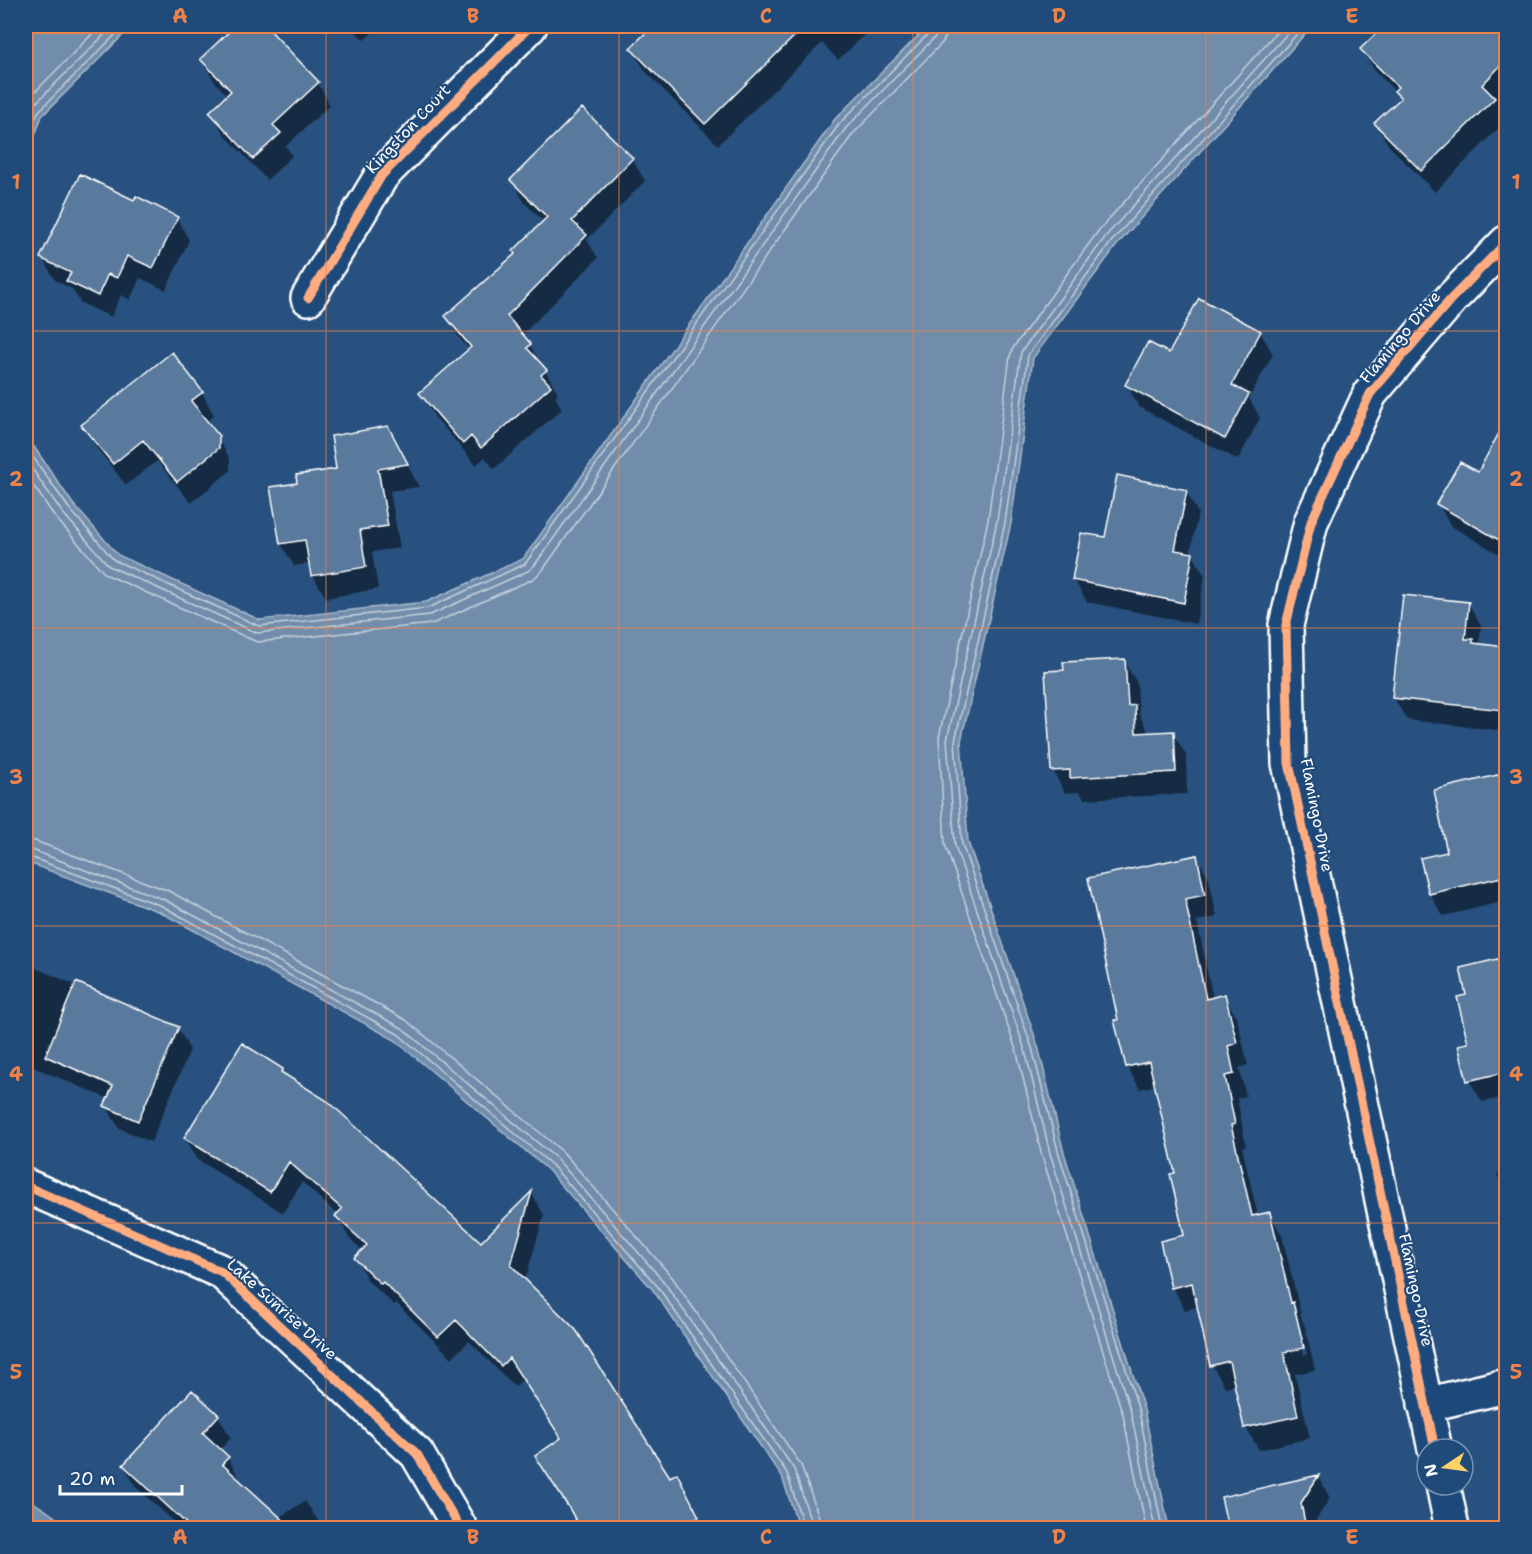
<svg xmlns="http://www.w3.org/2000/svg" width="1532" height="1554" viewBox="0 0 1532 1554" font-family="'Shantell Sans',sans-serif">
<rect width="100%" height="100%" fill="#28517f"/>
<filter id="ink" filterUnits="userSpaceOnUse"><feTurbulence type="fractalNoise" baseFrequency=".0167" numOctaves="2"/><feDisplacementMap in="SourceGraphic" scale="12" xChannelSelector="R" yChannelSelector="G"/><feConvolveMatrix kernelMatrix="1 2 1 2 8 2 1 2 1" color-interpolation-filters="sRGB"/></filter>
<g filter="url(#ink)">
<!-- water -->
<path fill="#718dab" stroke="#aabbcd" stroke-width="1.5" d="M 26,26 L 132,26 L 42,116 L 26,160 Z
M 928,26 L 1312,26 L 1117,245 L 1033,358 L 1011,523 L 961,741 L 968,842 L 1038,1046 L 1063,1149 L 1144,1410 L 1169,1528 L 799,1528 L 782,1477 L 653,1290 L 548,1170 L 395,1040 L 160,912 L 26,862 L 26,435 L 73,504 L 118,555 L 260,620 L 426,602 L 523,559 L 835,119 Z
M 26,1498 L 47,1511 L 70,1528 L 26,1528 Z"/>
<!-- shadow -->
<path fill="#0007" fill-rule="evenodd" d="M 253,26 L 264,26 L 318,83 L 330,105 L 286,146 L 292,156 L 267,180 L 224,134 L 211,112 L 228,96 L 214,81 L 201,59 L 241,37 Z
M 350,26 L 380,26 L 364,40 Z
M 656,26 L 874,26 L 838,60 L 822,43 L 718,145 L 645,71 L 632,49 Z
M 1386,26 L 1422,26 L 1432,36 L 1443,26 L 1506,26 L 1506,95 L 1497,104 L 1506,121 L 1435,192 L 1389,146 L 1376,124 L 1401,99 L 1398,94 L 1375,71 L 1362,49 Z
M 582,110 L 632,159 L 645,181 L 587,240 L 598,258 L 522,335 L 530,345 L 558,393 L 555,396 L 562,409 L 494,469 L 485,457 L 476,465 L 434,416 L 421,394 L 470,350 L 459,338 L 447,316 L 516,255 L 544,222 L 525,203 L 512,181 Z
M 177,218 L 189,240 L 166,290 L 140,278 L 130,300 L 121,295 L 111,317 L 81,303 L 72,289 L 55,280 L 42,258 Z
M 1260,332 L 1273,354 L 1249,398 L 1260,418 L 1238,460 L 1139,407 L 1127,385 L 1170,356 Z
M 202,393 L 214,415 L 206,422 L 217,437 L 230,459 L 230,471 L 191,503 L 157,461 L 126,485 L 96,447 L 83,425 Z
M 1506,423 L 1506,558 L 1451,526 L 1438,504 L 1478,474 Z
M 388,427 L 419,487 L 390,491 L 400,548 L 372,552 L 378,589 L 326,598 L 313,576 L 311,563 L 294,566 L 281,544 L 299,484 L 338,470 Z
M 1186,491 L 1198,513 L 1190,554 L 1192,554 L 1205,576 L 1196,624 L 1087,602 L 1074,580 L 1107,539 Z
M 1468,603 L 1481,626 L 1479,646 L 1506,649 L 1506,731 L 1407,720 L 1394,698 Z
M 1124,661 L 1137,683 L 1139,714 L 1147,729 L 1147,734 L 1173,733 L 1186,755 L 1187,794 L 1084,799 L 1080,792 L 1065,793 L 1053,771 L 1047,672 L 1065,672 Z
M 1503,775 L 1506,775 L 1506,901 L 1443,916 L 1430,894 L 1449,853 Z
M 1196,856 L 1209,878 L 1217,917 L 1197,921 L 1213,999 L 1224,996 L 1237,1018 L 1248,1065 L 1239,1068 L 1246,1096 L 1237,1098 L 1246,1146 L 1242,1147 L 1258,1216 L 1269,1213 L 1282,1235 L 1302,1320 L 1305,1326 L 1315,1370 L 1295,1374 L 1310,1438 L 1259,1450 L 1246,1428 L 1236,1385 L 1225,1387 L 1212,1365 L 1198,1307 L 1185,1310 L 1173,1288 L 1162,1242 L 1186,1236 L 1177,1174 L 1156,1085 L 1140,1089 L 1127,1067 L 1119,1021 ZM 1292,1304 L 1296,1308 L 1307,1355 L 1304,1355 Z
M 1506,959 L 1506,1097 L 1482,1102 L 1469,1080 L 1468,996 L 1462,969 Z
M 26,964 L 178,1028 L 190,1050 L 151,1142 L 119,1128 L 106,1106 L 109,1099 L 26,1064 Z
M 282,1070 L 286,1077 L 481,1244 L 532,1194 L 544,1215 L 525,1281 L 670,1478 L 689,1497 L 704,1528 L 581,1528 L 537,1456 L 562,1439 L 523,1379 L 515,1387 L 469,1341 L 452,1358 L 396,1303 L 394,1305 L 368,1281 L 356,1259 L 363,1251 L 349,1238 L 337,1216 L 338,1215 L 302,1182 L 283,1213 L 198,1160 L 185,1138 Z
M 1506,1167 L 1506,1191 L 1497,1175 Z
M 192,1392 L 218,1416 L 231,1438 L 219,1451 L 228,1458 L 240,1480 L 239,1482 L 278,1518 L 305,1501 L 323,1528 L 181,1528 L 137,1488 L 124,1466 Z
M 1318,1476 L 1330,1498 L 1311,1528 L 1230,1528 L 1223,1498 Z"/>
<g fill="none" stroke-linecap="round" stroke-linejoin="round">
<!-- shore -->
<path stroke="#c6d1dd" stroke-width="1.5" d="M 26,101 L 100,26
M 26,122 L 32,107 L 113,26
M 26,143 L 38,112 L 124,26
M 26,447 L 68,507 L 114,560 L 259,626 L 428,608 L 525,564 L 840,123 L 930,32 L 931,26
M 26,460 L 62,512 L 109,566 L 257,633 L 430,615 L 528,571 L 534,566 L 846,128 L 935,37 L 938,32 L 939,26
M 26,475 L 55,517 L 105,574 L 257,642 L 432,624 L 533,579 L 542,571 L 853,134 L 942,43 L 947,35 L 948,26
M 26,840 L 35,841 L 169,891 L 406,1020 L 563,1152 L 672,1277 L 801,1465 L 820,1520 L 821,1528
M 26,849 L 32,850 L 165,900 L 402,1028 L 557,1159 L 664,1282 L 794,1469 L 811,1522 L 812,1528
M 26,856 L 30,857 L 162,906 L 398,1034 L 552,1165 L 658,1287 L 787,1473 L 804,1528
M 1146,1528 L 1123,1415 L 1042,1156 L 1017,1053 L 945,844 L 939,737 L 988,520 L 1010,356 L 1013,348 L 1099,230 L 1282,26
M 1155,1528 L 1131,1413 L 1050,1153 L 1025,1050 L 955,846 L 947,740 L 997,521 L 1021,352 L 1106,236 L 1294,26
M 1162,1528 L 1139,1411 L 1058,1151 L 1032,1048 L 962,844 L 955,741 L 1005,523 L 1028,355 L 1112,241 L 1304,26"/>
</g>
<!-- building -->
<path fill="#5a7a9d" stroke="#fff" stroke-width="1.5" d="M 235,26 L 266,26 L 319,82 L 273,125 L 281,133 L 253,159 L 209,112 L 231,91 L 200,59 Z
M 653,26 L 805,26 L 705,124 L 630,48 Z
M 1384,26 L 1506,26 L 1506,60 L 1482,85 L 1495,98 L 1421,171 L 1374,123 L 1401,98 L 1394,91 L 1398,87 L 1360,49 Z
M 582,108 L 633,158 L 572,221 L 587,235 L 507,316 L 531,344 L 527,348 L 547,370 L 541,375 L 551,386 L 481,448 L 471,436 L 463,444 L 419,393 L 471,347 L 445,316 L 515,254 L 513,251 L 547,217 L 510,180 Z
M 80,174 L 134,200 L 136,196 L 178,217 L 153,268 L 127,256 L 117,278 L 108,274 L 98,296 L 66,281 L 71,273 L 40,258 Z
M 1199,298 L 1261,331 L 1232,385 L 1249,394 L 1225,439 L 1125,385 L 1148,342 L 1169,353 Z
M 172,352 L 203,392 L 191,401 L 219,436 L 219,448 L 177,482 L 143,440 L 113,464 L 81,425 Z
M 1506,420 L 1506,544 L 1436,504 L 1460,462 L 1478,472 Z
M 388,426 L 408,464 L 378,469 L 388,526 L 360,530 L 366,567 L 311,576 L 305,540 L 280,544 L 270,487 L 297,483 L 296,475 L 336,469 L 331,436 Z
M 1117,475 L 1187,490 L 1175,550 L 1193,553 L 1184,603 L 1072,580 L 1081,533 L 1105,537 Z
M 1403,595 L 1469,602 L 1465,639 L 1473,639 L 1473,643 L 1506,647 L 1506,677 L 1503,710 L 1392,698 Z
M 1125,659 L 1128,706 L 1135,705 L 1136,733 L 1174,731 L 1176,772 L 1070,778 L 1070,770 L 1051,771 L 1045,671 L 1064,670 L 1063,662 Z
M 1506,773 L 1506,876 L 1429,894 L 1420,858 L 1447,852 L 1434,790 Z
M 1197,855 L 1205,895 L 1185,899 L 1206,999 L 1225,994 L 1237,1043 L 1228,1046 L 1234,1074 L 1225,1076 L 1235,1124 L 1231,1125 L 1252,1216 L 1270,1212 L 1291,1303 L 1293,1302 L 1304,1348 L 1284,1352 L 1298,1416 L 1244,1428 L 1229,1361 L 1210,1366 L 1192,1283 L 1171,1288 L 1160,1241 L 1184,1235 L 1170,1174 L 1175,1173 L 1149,1062 L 1126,1067 L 1114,1020 L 1118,1020 L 1088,878 Z
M 1506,957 L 1506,1072 L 1467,1081 L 1458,1045 L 1468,1043 L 1457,997 L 1466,995 L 1460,968 Z
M 76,982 L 179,1027 L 138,1121 L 104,1106 L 113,1086 L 45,1056 Z
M 242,1043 L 283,1069 L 281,1072 L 329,1102 L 481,1242 L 532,1191 L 511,1265 L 576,1330 L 670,1477 L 677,1473 L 699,1517 L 676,1528 L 580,1528 L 569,1508 L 535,1456 L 561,1438 L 509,1358 L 501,1366 L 456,1320 L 438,1337 L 383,1282 L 381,1284 L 354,1258 L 367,1245 L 335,1216 L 342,1209 L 289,1162 L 270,1192 L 184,1138 Z
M 192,1390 L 219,1415 L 203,1433 L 229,1457 L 222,1464 L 292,1528 L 191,1528 L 123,1465 Z
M 1319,1475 L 1301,1503 L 1306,1528 L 1228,1528 L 1221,1497 Z"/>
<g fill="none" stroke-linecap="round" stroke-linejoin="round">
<defs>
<path id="minor" d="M 308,298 L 382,175 L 530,26
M 26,1186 L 222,1272 L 417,1454 L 460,1528
M 1425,1405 L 1506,1386
M 1435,1449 L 1289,763 L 1286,625 L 1311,522 L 1370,394 L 1451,299 L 1506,243
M 1443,1485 L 1452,1528"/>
</defs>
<!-- minor casing -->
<use href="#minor" stroke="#fff" stroke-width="38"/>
<!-- minor -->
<use href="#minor" stroke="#1f4a7a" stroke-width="33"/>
<defs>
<path id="cycleway" d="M 308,298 L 382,175 L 530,26
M 26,1186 L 222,1272 L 417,1454 L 460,1528
M 1435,1449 L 1289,763 L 1286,625 L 1311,522 L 1370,394 L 1451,299 L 1506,243"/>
</defs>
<!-- cycleway casing -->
<use href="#cycleway" stroke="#1f4a7a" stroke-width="13"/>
<!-- cycleway -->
<use href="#cycleway" stroke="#ffac80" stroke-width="9"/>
</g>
</g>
<!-- grid -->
<path fill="none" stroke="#ee8249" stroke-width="1.5" stroke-opacity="0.55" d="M 326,26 L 326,1528M 619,26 L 619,1528M 913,26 L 913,1528M 1206,26 L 1206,1528M 26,331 L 1506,331M 26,628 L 1506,628M 26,926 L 1506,926M 26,1223 L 1506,1223"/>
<g text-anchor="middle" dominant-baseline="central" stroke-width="4.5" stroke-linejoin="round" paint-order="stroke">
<!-- street labels -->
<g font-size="16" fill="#fff" stroke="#1f4a7a">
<text transform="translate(408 129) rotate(-47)">Kingston Court</text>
<text transform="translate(1400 337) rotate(-50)">Flamingo Drive</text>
<text transform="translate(1317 815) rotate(79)">Flamingo Drive</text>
<text transform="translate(1416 1290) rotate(78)">Flamingo Drive</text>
<text transform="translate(282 1309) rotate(42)">Lake Sunrise Drive</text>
</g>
</g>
<!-- margin -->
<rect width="1532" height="1554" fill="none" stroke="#1f4a7a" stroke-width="66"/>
<!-- north arrow -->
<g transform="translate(1445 1467) rotate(257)"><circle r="28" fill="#1f4a7a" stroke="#7992af" stroke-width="1.5"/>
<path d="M0-4.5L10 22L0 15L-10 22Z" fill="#ffd166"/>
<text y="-9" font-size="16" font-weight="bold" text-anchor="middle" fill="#ffffff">N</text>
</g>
<!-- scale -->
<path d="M60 1485v9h122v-9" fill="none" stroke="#ffffff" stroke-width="3"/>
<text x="69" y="1485" font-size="18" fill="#ffffff" stroke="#1f4a7a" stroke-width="4.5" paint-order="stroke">20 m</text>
<rect x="33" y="33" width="1466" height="1488" fill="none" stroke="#ee8249" stroke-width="2"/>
<g font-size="20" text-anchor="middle" font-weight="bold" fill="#ee8249">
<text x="180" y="23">A</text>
<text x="473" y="23">B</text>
<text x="766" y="23">C</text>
<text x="1059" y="23">D</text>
<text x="1352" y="23">E</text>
<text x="16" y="189">1</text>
<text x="1516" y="189">1</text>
<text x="16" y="486">2</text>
<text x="1516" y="486">2</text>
<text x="16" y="784">3</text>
<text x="1516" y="784">3</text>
<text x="16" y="1081">4</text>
<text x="1516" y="1081">4</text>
<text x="16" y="1379">5</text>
<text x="1516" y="1379">5</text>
<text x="180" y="1544">A</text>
<text x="473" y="1544">B</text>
<text x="766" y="1544">C</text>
<text x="1059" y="1544">D</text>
<text x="1352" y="1544">E</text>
</g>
</svg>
